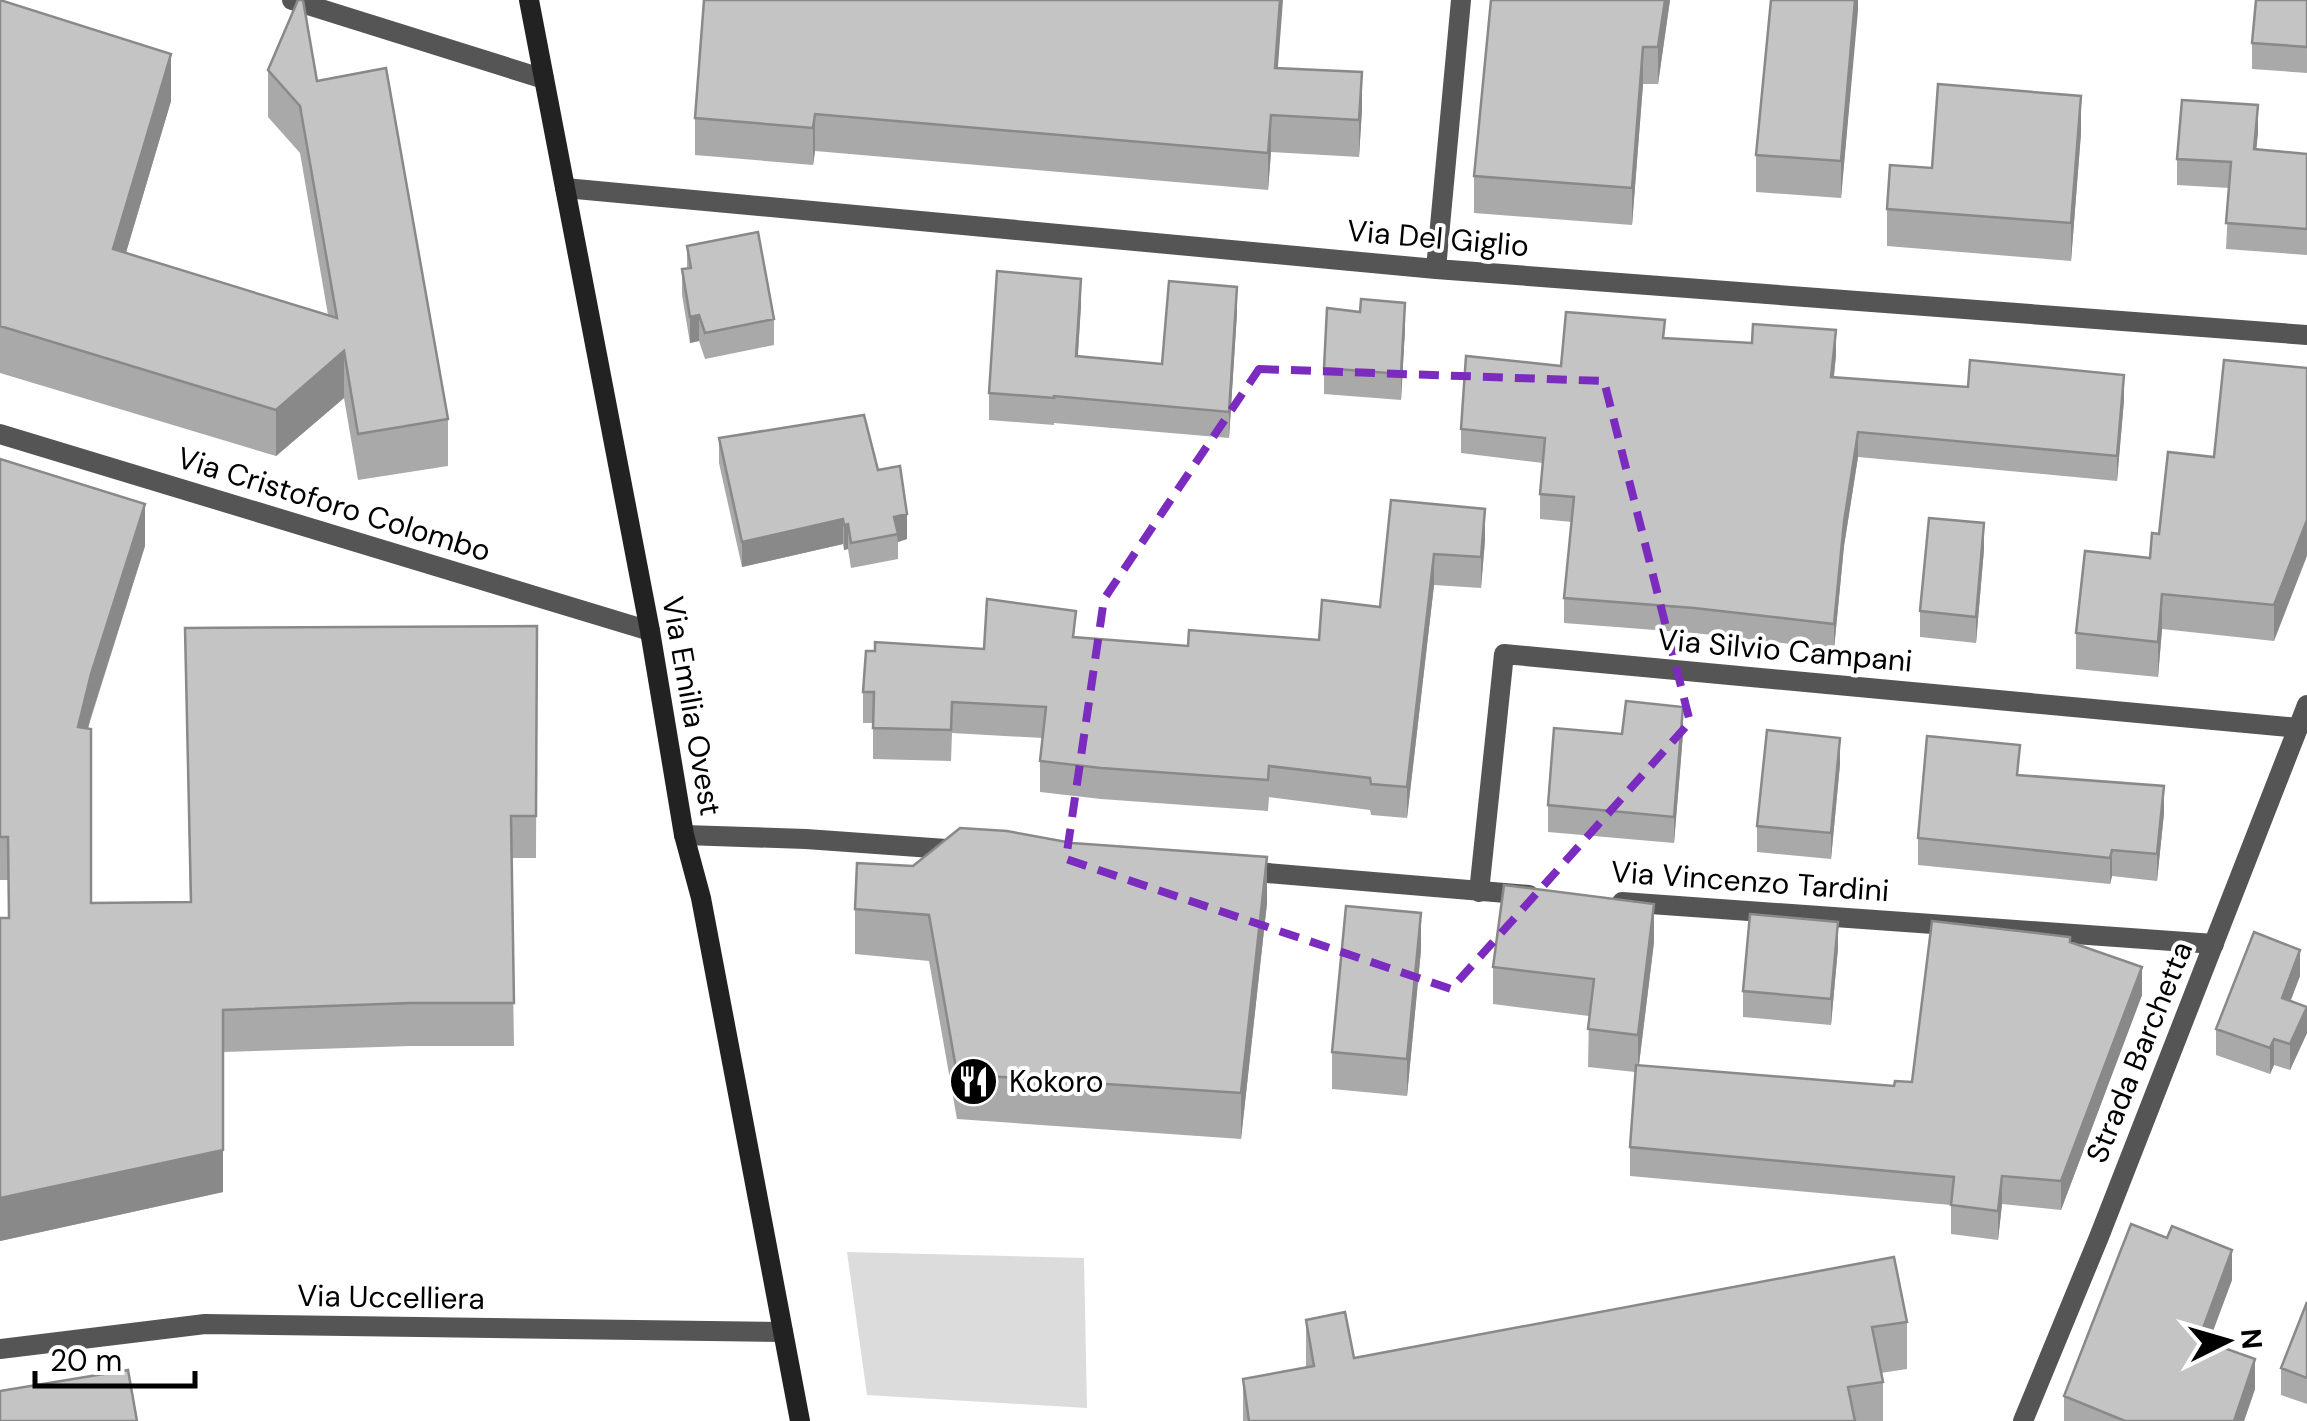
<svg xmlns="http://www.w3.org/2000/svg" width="2307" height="1421" viewBox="0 0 2307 1421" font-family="'DM Sans',sans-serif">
<rect width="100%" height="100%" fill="#fff"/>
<!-- green -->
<path fill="#dcdcdc" d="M 847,1252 L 1084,1258 L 1087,1408 L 867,1395 Z"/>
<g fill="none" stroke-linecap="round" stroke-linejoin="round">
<!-- minor -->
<path stroke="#555" stroke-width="20" d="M 292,0 L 544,79
M 565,188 L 1436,269 L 2307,335
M 1436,269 L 1461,0
M 0,434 L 650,631
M 684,835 L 806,839 L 960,850
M 1244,871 L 1529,895
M 1479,892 L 1504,654 L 2298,728
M 1622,902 L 2214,944
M 0,1349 L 205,1324 L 783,1332"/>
<!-- tertiary -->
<path stroke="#555" stroke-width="20" d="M 2023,1421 L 2099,1237 L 2307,705"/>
<!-- secondary -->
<path stroke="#222" stroke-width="20" d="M 529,0 L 650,631 L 684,835 L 701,898 L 800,1421"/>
</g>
<!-- wall -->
<path fill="#a9a9a9" d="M 0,0 L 171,101 L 126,253 L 328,315 L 300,153 L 268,117 L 268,70 L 317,81 L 448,419 L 448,466 L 358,480 L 344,398 L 276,456 L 0,373 Z
M 1670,0 L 1658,84 L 1643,84 L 1632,225 L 1474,213 L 1474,176 Z
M 1858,0 L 1841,198 L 1756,192 L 1756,155 Z
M 2307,0 L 2307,73 L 2252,69 L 2252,43 Z
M 1278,69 L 1362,109 L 1359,157 L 1271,152 L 1268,190 L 815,151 L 813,165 L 695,155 L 695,118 Z
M 2258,132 L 2256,149 L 2307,154 L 2307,255 L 2226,249 L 2229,188 L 2177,185 L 2177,159 Z
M 2081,133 L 2071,261 L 1887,246 L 1887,209 L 1932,168 Z
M 687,246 L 774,319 L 774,345 L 705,359 L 699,341 L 690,343 L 682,295 L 682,269 L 687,268 Z
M 1081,305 L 1078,356 L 1162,364 L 1237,313 L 1229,438 L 1054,423 L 1054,425 L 989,420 L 989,393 Z
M 1405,329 L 1401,400 L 1324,394 L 1324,368 Z
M 1665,338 L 1836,355 L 1834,377 L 2124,400 L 2117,481 L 1858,457 L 1844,546 L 1834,649 L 1694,633 L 1564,623 L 1564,598 L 1572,522 L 1540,519 L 1540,494 L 1543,463 L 1461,453 L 1461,429 L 1561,366 Z
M 2307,368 L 2274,641 L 2162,629 L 2158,677 L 2076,669 L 2076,633 L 2150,558 L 2159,534 L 2214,457 Z
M 719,438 L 878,470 L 907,539 L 898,542 L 898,559 L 851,568 L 848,549 L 844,550 L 843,544 L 742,567 L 719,463 Z
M 0,459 L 145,546 L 88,728 L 91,903 L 190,902 L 185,628 L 537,626 L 536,858 L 511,858 L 514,1046 L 410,1046 L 223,1052 L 223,1192 L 0,1241 L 0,918 L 9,918 L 8,880 L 0,880 Z
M 1391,500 L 1485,540 L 1481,588 L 1434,585 L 1407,818 L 1371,815 L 1370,810 L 1269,797 L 1268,811 L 1101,799 L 1040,792 L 1040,761 L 1043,738 L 952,733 L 951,761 L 873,759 L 873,723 L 863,723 L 863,692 L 875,651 L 984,649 L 1076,638 L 1188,646 L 1319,640 L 1380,607 Z
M 1984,549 L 1976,643 L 1920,637 L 1920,611 Z
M 1683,734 L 1674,843 L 1548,832 L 1548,805 Z
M 1840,764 L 1831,859 L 1757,852 L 1757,826 Z
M 2020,775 L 2164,813 L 2157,881 L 2112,876 L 2110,884 L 1918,865 L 1918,838 Z
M 1267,903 L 1241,1139 L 957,1119 L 929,961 L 855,954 L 855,909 Z
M 1654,942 L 1639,1065 L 1894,1086 L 1912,1082 L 2070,943 L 2142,995 L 2061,1210 L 2002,1204 L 1998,1240 L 1951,1234 L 1951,1205 L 1630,1176 L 1630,1147 L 1635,1072 L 1588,1067 L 1589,1016 L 1493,1004 L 1493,967 Z
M 1838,948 L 1831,1025 L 1743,1017 L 1743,991 Z
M 1421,950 L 1407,1096 L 1332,1089 L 1332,1052 Z
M 2300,976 L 2290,1001 L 2307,1033 L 2290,1070 L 2274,1065 L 2270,1074 L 2216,1055 L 2216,1029 Z
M 2232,1280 L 2209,1342 L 2255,1389 L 2244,1421 L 2064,1421 L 2064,1396 Z
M 2307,1302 L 2307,1404 L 2281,1395 L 2281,1368 Z
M 1306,1320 L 1354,1358 L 1907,1322 L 1907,1369 L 1881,1373 L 1883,1382 L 1883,1421 L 1243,1421 L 1243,1379 L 1306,1367 Z"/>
<!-- shaded-wall -->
<path fill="#898989" d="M 1280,0 L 1283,0 L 1275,106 L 1275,68 Z
M 1665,0 L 1670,0 L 1658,84 L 1658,47 Z
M 1855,0 L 1858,0 L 1858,11 L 1841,198 L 1841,161 Z
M 1643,47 L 1643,84 L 1632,225 L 1632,188 Z
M 171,54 L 171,101 L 113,296 L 113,249 Z
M 1362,72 L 1362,109 L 1359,157 L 1359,120 Z
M 2081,96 L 2081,133 L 2071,261 L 2071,223 Z
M 2258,105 L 2258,132 L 2254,175 L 2254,149 Z
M 815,114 L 815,151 L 813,165 L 813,128 Z
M 1271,115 L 1271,152 L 1268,190 L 1268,153 Z
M 1081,279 L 1081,305 L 1076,382 L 1076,356 Z
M 1237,287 L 1237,313 L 1229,438 L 1229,412 Z
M 1405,303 L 1405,329 L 1401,400 L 1401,374 Z
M 699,315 L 699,341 L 690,343 L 690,317 Z
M 1836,330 L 1836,355 L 1831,402 L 1831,377 Z
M 344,351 L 344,398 L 276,456 L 276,410 Z
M 2124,375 L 2124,400 L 2117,481 L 2117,456 Z
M 1858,432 L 1858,457 L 1844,546 L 1834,649 L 1834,624 L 1844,522 Z
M 145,504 L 145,546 L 91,716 L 78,769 L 78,727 L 91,674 Z
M 1485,509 L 1485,540 L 1481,588 L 1481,557 Z
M 907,514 L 907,539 L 898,542 L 894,517 Z
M 843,519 L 843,544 L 742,567 L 742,542 Z
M 2307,520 L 2307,556 L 2274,641 L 2274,605 Z
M 1984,523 L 1984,549 L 1976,643 L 1976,617 Z
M 848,524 L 848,549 L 844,550 L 844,525 Z
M 1434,554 L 1434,585 L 1407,818 L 1407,787 Z
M 2162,594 L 2162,629 L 2158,677 L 2158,642 Z
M 1683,707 L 1683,734 L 1674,843 L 1674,817 Z
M 1840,738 L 1840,764 L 1831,859 L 1831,833 Z
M 2164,786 L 2164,813 L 2157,881 L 2157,854 Z
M 2112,850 L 2112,876 L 2110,884 L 2110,858 Z
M 1267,857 L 1267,903 L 1241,1139 L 1241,1093 Z
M 1654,904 L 1654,942 L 1638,1072 L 1638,1035 Z
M 1421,913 L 1421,950 L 1407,1096 L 1407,1059 Z
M 1838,922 L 1838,948 L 1831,1025 L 1831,999 Z
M 2300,950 L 2300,976 L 2282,1024 L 2282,998 Z
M 2142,967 L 2142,995 L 2061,1210 L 2061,1181 Z
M 2307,1007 L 2307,1033 L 2290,1070 L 2290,1044 Z
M 223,1010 L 223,1192 L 0,1241 L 0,1198 Z
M 2274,1039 L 2274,1065 L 2270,1074 L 2270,1048 Z
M 2002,1176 L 2002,1204 L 1998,1240 L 1998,1211 Z
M 2232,1250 L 2232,1280 L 2199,1368 L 2199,1339 Z
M 2255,1359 L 2255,1389 L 2244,1421 L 2234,1421 Z"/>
<!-- building -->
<path fill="#c4c4c4" stroke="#898989" stroke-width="2.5" d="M 0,0 L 171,54 L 113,249 L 337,318 L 300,106 L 268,70 L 298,0 L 303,0 L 317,81 L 386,68 L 448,419 L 358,434 L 344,351 L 276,410 L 0,326 Z
M 704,0 L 1280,0 L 1275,68 L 1362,72 L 1359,120 L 1271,115 L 1268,153 L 815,114 L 813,128 L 695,118 Z
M 1491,0 L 1665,0 L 1658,47 L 1643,47 L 1632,188 L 1474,176 Z
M 1771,0 L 1855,0 L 1841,161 L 1756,155 Z
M 2256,0 L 2307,0 L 2307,47 L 2252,43 Z
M 1938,84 L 2081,96 L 2071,223 L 1887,209 L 1890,165 L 1932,168 Z
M 2182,100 L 2258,105 L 2254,149 L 2307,154 L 2307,229 L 2226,223 L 2231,162 L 2177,159 Z
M 758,232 L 774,319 L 705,333 L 699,315 L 690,317 L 682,269 L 691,268 L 687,246 Z
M 997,271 L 1081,279 L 1076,356 L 1162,364 L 1169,281 L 1237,287 L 1229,412 L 1054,396 L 1054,398 L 989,393 Z
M 1361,299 L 1405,303 L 1401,374 L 1324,368 L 1327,308 L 1360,312 Z
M 1566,312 L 1665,320 L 1663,338 L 1752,343 L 1753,324 L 1836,330 L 1831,377 L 1968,387 L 1970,360 L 2124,375 L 2117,456 L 1858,432 L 1844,522 L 1834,624 L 1694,608 L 1564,598 L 1574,497 L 1540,494 L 1545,438 L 1461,429 L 1466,356 L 1561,366 Z
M 2224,360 L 2307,368 L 2307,520 L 2274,605 L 2162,594 L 2158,642 L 2076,633 L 2085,551 L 2150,558 L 2152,533 L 2159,534 L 2168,452 L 2214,457 Z
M 864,415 L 878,470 L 900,466 L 907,514 L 894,517 L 898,534 L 851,543 L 848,524 L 844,525 L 843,519 L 742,542 L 719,438 Z
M 0,459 L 145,504 L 91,674 L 78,727 L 91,729 L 91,903 L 191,902 L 185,628 L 537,626 L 536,816 L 511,816 L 514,1003 L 410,1003 L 223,1010 L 223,1150 L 0,1198 L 0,918 L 9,918 L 8,837 L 0,837 Z
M 1391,500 L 1485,509 L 1481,557 L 1434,554 L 1407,787 L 1371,784 L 1370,778 L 1269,766 L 1268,780 L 1101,768 L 1040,761 L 1046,707 L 952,702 L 951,730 L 873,728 L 874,692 L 863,692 L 866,651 L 875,651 L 875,642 L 984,649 L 987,599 L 1076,611 L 1073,637 L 1188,646 L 1189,630 L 1319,640 L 1322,600 L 1380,607 Z
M 1929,518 L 1984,523 L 1976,617 L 1920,611 Z
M 1626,701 L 1683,707 L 1674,817 L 1548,805 L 1554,728 L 1622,734 Z
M 1767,730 L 1840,738 L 1831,833 L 1757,826 Z
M 1927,736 L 2020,745 L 2017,775 L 2164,786 L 2157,854 L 2112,850 L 2110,858 L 1918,838 Z
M 960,828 L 1007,831 L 1072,843 L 1267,857 L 1241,1093 L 957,1074 L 929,915 L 855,909 L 857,863 L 913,866 Z
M 1504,885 L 1654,904 L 1638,1035 L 1588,1029 L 1594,979 L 1493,967 Z
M 1346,906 L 1421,913 L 1407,1059 L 1332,1052 Z
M 1750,914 L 1838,922 L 1831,999 L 1743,991 Z
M 1932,921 L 2070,937 L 2070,942 L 2142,967 L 2061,1181 L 2002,1176 L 1998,1211 L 1951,1205 L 1954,1177 L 1630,1147 L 1636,1065 L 1894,1086 L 1895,1081 L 1912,1082 Z
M 2254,932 L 2300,950 L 2282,998 L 2307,1007 L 2290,1044 L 2274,1039 L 2270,1048 L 2216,1029 Z
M 2131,1224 L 2167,1238 L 2172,1226 L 2232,1250 L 2199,1339 L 2255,1359 L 2234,1421 L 2125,1421 L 2064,1396 Z
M 1894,1257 L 1907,1322 L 1872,1327 L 1883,1382 L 1848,1387 L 1855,1421 L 1249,1421 L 1243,1379 L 1314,1366 L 1306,1320 L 1345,1312 L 1354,1358 Z
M 2307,1302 L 2307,1378 L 2281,1368 Z
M 128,1370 L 137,1421 L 0,1421 L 0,1391 Z"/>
<!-- marked area -->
<path fill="none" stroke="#7b2cbf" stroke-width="8" stroke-dasharray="20 12" stroke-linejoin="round" d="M 1259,369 L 1604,381 L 1690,722 L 1451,989 L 1066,859 L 1104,599 Z"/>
<!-- icons -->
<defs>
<symbol id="restaurant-disc" viewBox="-11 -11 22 22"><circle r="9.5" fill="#000" stroke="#fff"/><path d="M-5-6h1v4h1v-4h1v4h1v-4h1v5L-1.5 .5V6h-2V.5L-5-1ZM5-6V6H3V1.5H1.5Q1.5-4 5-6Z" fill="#fff"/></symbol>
</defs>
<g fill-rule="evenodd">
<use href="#restaurant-disc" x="946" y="1054" width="55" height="55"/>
</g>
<g text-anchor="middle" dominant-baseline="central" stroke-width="8" stroke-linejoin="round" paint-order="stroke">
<!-- street labels -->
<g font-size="30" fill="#000" stroke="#fff">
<text transform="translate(1438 238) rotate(5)">Via Del Giglio</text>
<text transform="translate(334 504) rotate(17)">Via Cristoforo Colombo</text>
<text transform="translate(1785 650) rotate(5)">Via Silvio Campani</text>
<text transform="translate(692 706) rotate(80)">Via Emilia Ovest</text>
<text transform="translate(1750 881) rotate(4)">Via Vincenzo Tardini</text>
<text transform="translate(2139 1052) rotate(-68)">Strada Barchetta</text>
<text transform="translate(391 1297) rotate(1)">Via Uccelliera</text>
</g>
<!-- poi labels -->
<g font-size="30" fill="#000" stroke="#fff" text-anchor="start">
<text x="1009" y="1081">Kokoro</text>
</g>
</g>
<!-- north arrow -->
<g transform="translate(2227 1341) rotate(85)" stroke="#ffffff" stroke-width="8" paint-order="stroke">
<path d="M0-8L18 38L0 25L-18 38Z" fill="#000000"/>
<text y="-15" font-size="28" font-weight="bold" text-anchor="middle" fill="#000000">N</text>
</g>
<!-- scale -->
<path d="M35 1371v15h160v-15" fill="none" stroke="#000000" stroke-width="5"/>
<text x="50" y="1371" font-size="30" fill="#000000" stroke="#ffffff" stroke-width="8" paint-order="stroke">20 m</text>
</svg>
